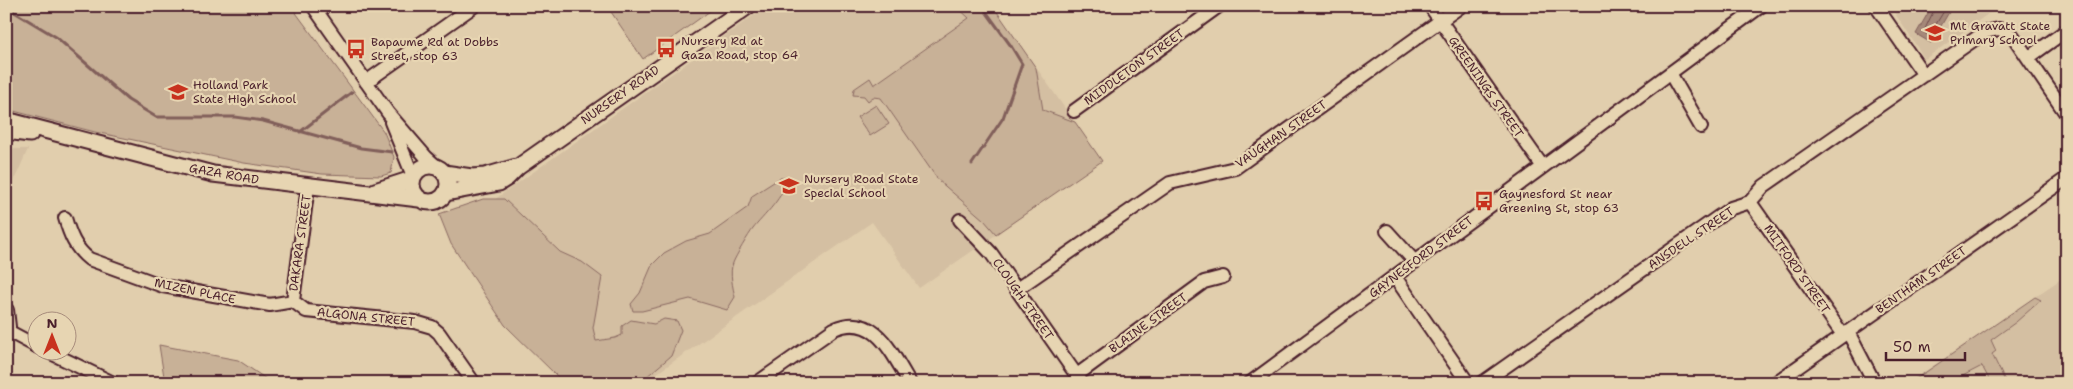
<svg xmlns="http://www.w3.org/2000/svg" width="2073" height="389" viewBox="0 0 2073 389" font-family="'Shantell Sans',sans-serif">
<rect width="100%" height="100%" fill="#e1cead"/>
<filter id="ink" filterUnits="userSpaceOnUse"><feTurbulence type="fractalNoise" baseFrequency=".02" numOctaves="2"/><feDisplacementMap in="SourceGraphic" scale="10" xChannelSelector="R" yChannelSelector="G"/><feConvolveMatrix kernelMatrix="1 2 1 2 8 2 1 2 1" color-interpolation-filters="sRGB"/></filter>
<g filter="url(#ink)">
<!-- built -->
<path fill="#d4bfa2" d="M 767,6 L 993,6 L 1102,161 L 919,288 L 872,222 L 643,383 L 595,383 L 477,212 Z
M 1890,6 L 1999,6 L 1925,59 Z
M 6,149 L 28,149 L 6,199 Z
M 2067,275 L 2067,383 L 1908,383 Z"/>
<!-- green -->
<path fill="#c8b197" stroke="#896861" d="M 6,6 L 291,6 L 384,132 L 394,157 L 391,173 L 381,176 L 322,174 L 244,163 L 95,132 L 6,109 Z
M 607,6 L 717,6 L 643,59 Z
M 956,6 L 993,6 L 1036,68 L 1043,110 L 1075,122 L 1102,161 L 996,234 L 984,220 L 938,180 L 881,98 L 873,97 L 868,101 L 864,96 L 853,95 L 854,89 L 870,78 L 874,85 L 969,18 Z
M 876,105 L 889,124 L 870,136 L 857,117 Z
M 780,178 L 786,178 C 787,195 762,217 753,229 C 749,234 735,257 733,263 C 729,272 733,288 735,297 L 727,310 L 690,299 L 642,311 L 633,311 L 631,304 L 640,293 L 652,265 L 664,253 L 686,241 L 710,234 L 748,207 L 752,196 Z
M 483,199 L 504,199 L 560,252 L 582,262 L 602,277 L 593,328 L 596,341 L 615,338 L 622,335 L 622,326 L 631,320 L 654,324 L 664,319 L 677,321 L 681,330 L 671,356 L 639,383 L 560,383 L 559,378 L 505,325 L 451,244 L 439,214 Z
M 2035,297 L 2041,300 L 2016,322 L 1991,340 L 1996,351 L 1992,354 L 2006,383 L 1991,383 L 1982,366 L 1949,383 L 1910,383 Z
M 159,345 L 238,360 L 272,383 L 165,383 Z"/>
<!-- water -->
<path fill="#a58879" stroke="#815e5a" d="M 1932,6 L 1952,7 L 1931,43 L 1916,34 Z"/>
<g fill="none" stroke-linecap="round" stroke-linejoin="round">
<!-- shore -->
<path stroke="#6e494a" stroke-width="1" d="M 1936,6 L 1924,31 L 1927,35 L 1930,34 L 1947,6"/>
<!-- stream -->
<path stroke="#815e5a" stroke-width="3" d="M 6,7 L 56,37 L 128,100 L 156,117 L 235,117 L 263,121 L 361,148 L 392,152
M 300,132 L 352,92
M 972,164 L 1003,118 L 1022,64 L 1011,46 L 982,6"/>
<defs>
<path id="minor" d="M 313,6 L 388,113 L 426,157 L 437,167
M 1430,6 L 1543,167
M 1876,6 L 1924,75
M 2028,58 L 2067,30
M 1670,73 L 1701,127
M 366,82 L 474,6
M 1074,111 L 1219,6
M 391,122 L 413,176
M 1750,202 L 1843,335
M 65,218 C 70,235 75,248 89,259 L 163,286 L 270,305 L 293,301
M 960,220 L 991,253 L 1082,383
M 1387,231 L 1415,262
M 1395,277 L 1468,383
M 1017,289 L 1170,183 L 1235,168 L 1461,6
M 293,301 L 306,311 L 415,322 L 432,327 L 439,333 L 474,383
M 293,301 L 308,186
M 8,331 L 38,347
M 6,332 L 9,327 L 7,310
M 1848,332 L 1871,376
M 49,352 L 113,383
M 1077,375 L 1204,282 L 1223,277
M 757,383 L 834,329 C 875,311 892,354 910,383
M 1250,383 L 1761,6
M 1482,383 L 1731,208 L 1750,202 L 1764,186 L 1985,32 L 1999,29 L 2013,36 L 2067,115
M 1775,383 L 2067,178"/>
<path id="major" d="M 6,120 L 213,174 L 419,199
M 6,131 L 30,134
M412 184a18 18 0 1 1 36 0a18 18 0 1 1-36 0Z
M 444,173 L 472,177 L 485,176 L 516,167
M 375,191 L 412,179
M 446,193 L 499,183 L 507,178 L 518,167 L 748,6"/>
</defs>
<!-- minor casing -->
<use href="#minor" stroke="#4a1f2b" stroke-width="16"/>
<!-- major casing -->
<use href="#major" stroke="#4a1f2b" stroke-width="19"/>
<!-- minor -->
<use href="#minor" stroke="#e7d5b2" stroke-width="12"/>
<!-- major -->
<use href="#major" stroke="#e7d5b2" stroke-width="15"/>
</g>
</g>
<!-- icons -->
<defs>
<symbol id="school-bare" viewBox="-9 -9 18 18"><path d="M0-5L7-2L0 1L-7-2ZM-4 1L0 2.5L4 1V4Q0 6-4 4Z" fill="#c8321e" stroke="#e7d5b2" stroke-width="2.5" paint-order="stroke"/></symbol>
<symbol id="bus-bare" viewBox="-9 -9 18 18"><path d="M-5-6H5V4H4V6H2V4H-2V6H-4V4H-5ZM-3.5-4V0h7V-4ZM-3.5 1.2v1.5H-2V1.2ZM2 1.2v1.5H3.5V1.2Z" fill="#c8321e" stroke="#e7d5b2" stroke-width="2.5" paint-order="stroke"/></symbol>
</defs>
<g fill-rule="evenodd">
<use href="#school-bare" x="1921" y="19" width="28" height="28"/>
<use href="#bus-bare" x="652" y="34" width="28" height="28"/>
<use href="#bus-bare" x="342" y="35" width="28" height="28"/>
<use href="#school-bare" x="164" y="78" width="28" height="28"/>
<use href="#school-bare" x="775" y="172" width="28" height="28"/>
<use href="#bus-bare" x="1470" y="187" width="28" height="28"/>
</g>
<g text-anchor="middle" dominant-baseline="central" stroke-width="4.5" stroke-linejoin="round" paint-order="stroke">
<!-- poi labels -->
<g font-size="12" fill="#4a1f2b" stroke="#e7d5b2" text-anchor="start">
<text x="1950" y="26">Mt Gravatt State<tspan x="1950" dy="14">Primary School</tspan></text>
<text x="681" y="41">Nursery Rd at<tspan x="681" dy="14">Gaza Road, stop 64</tspan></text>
<text x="371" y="42">Bapaume Rd at Dobbs<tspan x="371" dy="14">Street, stop 63</tspan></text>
<text x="193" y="85">Holland Park<tspan x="193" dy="14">State High School</tspan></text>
<text x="804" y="179">Nursery Road State<tspan x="804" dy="14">Special School</tspan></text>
<text x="1499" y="194">Gaynesford St near<tspan x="1499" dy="14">Greening St, stop 63</tspan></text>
</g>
<!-- street labels -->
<g font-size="12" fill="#4a1f2b" stroke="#e7d5b2">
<text transform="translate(1134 67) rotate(-36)">MIDDLETON STREET</text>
<text transform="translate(1486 87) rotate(55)">GREENINGS STREET</text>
<text transform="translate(620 95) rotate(-35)">NURSERY ROAD</text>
<text transform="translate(1281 134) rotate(-35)">VAUGHAN STREET</text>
<text transform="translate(224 174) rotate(10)">GAZA ROAD</text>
<text transform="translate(1691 238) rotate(-34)">ANSDELL STREET</text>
<text transform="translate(300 243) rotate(-82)">DAKARA STREET</text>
<text transform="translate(1421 257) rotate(-37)">GAYNESFORD STREET</text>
<text transform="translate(1797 269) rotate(55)">MITFORD STREET</text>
<text transform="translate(1921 280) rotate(-35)">BENTHAM STREET</text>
<text transform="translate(195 291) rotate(12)">MIZEN PLACE</text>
<text transform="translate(1023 299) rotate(55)">CLOUGH STREET</text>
<text transform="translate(366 317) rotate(6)">ALGONA STREET</text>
<text transform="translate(1148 323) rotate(-36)">BLAINE STREET</text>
</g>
</g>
<!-- margin -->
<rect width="2073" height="389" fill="none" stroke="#e7d5b2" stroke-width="25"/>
<rect x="12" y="12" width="2048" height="364" fill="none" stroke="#4a1f2b" stroke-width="2" filter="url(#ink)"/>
<!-- north arrow -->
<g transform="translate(52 336)"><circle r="24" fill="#e7d5b2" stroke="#a88c7c"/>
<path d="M0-4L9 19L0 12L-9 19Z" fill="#c8321e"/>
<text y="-8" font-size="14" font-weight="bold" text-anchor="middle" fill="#4a1f2b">N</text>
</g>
<!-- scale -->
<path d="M1886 352v8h79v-8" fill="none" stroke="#4a1f2b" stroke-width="2.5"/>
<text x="1893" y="352" font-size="15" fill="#4a1f2b" stroke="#e7d5b2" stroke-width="4" paint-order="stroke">50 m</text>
</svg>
